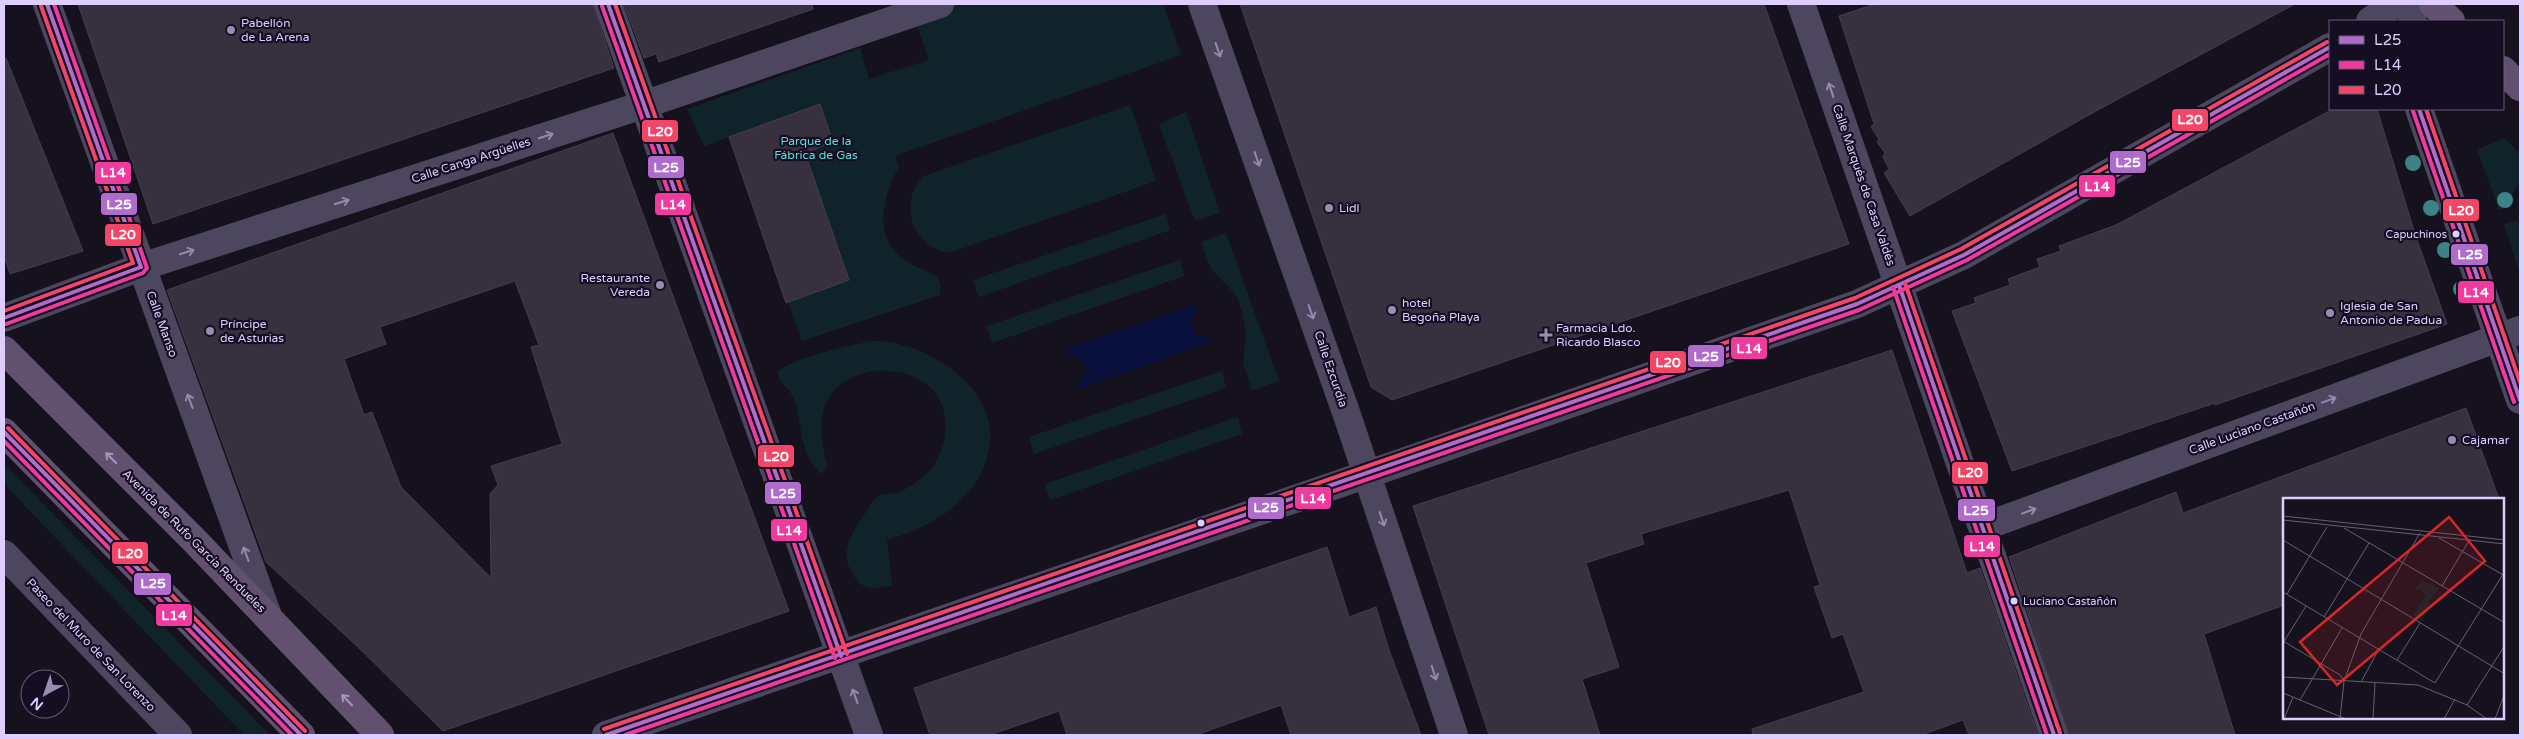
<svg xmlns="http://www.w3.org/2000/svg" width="2524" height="739" viewBox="0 0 2524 739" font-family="'Varela Round',sans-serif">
<rect width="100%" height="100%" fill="#16121d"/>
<!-- green -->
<path fill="#11232a" d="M 913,4 L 1163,4 L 1181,55 L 895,156 L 899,167 C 883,195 872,236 903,259 C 913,267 926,270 938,277 L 941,285 L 940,295 L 802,341 L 729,137 L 704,146 L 687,109 L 860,48 L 869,79 L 929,60 L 910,5 Z
M 1130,105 L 1156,181 L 949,253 C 912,248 897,202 924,176 Z
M 1186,112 L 1220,213 L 1195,221 L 1159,124 Z
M 2504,138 L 2520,153 L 2520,182 L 2510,197 L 2510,207 L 2499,210 L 2477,150 Z
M 1166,214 L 1170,230 L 979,297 L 973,280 Z
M 2517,221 L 2520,226 L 2520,274 L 2504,224 Z
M 1226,233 L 1279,381 L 1252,391 L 1243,363 L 1246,333 L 1242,311 L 1236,295 L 1211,269 L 1201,242 Z
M 1180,260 L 1184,276 L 992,343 L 987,326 Z
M 872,341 C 925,340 1001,388 989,449 C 979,500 932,527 887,540 L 892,585 C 882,588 868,591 860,583 C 835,558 850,535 866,512 C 869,508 873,500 877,497 C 882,494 890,494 896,493 C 913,487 930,474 938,458 C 945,444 946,433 945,418 C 940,364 860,357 832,393 C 817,411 820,445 828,466 L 821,474 C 797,451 804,426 794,399 C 790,389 780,383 777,373 C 786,359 853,345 872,341 Z
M 1222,371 L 1226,388 L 1034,454 L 1029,437 Z
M 1238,417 L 1242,434 L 1050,500 L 1045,484 Z
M 4,464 L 270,735 L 244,735 L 4,484 Z"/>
<!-- water -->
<path fill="#0a113c" d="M 1195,304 L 1198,311 L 1192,318 L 1192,328 L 1197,335 L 1207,337 L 1209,343 L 1080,389 L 1078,383 L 1085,375 L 1086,365 L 1078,358 L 1069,355 L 1066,349 Z"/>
<!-- building -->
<path fill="#36303f" stroke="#443c51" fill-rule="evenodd" d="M 78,4 L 593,4 L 614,68 L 153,224 Z
M 624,4 L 812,4 L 813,9 L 659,62 L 656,54 L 644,58 Z
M 1240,4 L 1764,4 L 1849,244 L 1392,400 L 1371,387 Z
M 1875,4 L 2295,4 L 2096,111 L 1910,216 L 1884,173 L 1889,169 L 1883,157 L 1885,153 L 1877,142 L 1879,139 L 1871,127 L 1874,124 L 1839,16 Z
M 4,58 L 6,58 L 83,251 L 10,274 L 4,256 Z
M 820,104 L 833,142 L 805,153 L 849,280 L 786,303 L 729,137 Z
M 2333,109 L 2377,109 L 2415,234 L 2447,324 L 2215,405 L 2215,403 L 2012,471 L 1952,311 L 1976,303 L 1974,298 L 2010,285 L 2008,279 L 2040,267 L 2037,259 L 2061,251 L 2059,246 L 2116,225 Z
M 613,133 L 789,611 L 443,731 L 358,647 L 266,562 L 167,290 ZM 515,281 L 539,345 L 531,347 L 562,444 L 491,466 L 498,485 L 490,494 L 491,578 L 401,487 L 372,412 L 364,415 L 344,359 L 386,344 L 380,327 Z
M 1892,350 L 1967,573 L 1980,568 L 2038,735 L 1969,735 L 1963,720 L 1921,735 L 1753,735 L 1752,729 L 1864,692 L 1843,634 L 1832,638 L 1814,587 L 1820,585 L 1789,490 L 1641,534 L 1644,544 L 1586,563 L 1619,667 L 1582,679 L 1600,735 L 1489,735 L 1413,506 Z
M 2466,408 L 2499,499 L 2284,499 L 2284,605 L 2204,634 L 2235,735 L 2069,735 L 2009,557 L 2176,492 L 2183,513 Z
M 1327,547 L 1349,617 L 1376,607 L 1389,650 L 1421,735 L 1291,735 L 1281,705 L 1196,735 L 1067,735 L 1059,711 L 990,735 L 930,735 L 914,688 Z"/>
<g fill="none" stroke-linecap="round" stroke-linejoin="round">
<!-- minor -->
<path stroke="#4c475e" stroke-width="28" d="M 47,4 L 268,616
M 608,4 L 869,735
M 1202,4 L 1348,418 L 1454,735
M 1801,4 L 2054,735
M 2370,21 L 2394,4
M 2412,21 L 2414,4
M 2419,109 L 2520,400
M 4,318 L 141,267 L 643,105 L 940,4
M 1983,527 L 2520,330
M 4,554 L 178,735
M 606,735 L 1403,462 L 1857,304 L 1964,255 L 2330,47"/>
<!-- major -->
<path stroke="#62506f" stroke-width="28" d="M 2433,4 L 2451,21
M 2503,70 L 2520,87
M 4,350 L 194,540 L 380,735
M 4,432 L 301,735"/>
<defs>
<path id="bus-1" d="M 608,4 L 841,656
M 2419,109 L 2520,400
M 1899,285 L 2054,735
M 4,318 L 141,267 L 47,4
M 4,432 L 301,735
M 606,735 L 1857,304 L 1964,255 L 2330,47"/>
<path id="bus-2" d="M 602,6 L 835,658
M 2413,111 L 2514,402
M 1893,287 L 2047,735
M 6,324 L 143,273 L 147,268 L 54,4
M 4,441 L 292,735
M 625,735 L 1859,310 L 1967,260 L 2330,54"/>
<path id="bus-3" d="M 615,4 L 847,654
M 2426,109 L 2520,382
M 1905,283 L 2060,733
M 4,311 L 133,263 L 41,6
M 8,428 L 305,731
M 604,729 L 1855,298 L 1961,249 L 2327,42"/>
</defs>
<!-- bus-1 casing -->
<use href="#bus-1" stroke="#150d22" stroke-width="8"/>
<!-- bus-2 casing -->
<use href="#bus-2" stroke="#150d22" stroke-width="8"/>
<!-- bus-3 casing -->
<use href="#bus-3" stroke="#150d22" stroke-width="8"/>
<!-- bus-1 -->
<use href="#bus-1" stroke="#b06ccc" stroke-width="4"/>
<!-- bus-2 -->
<use href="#bus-2" stroke="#f13a9d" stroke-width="4"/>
<!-- bus-3 -->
<use href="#bus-3" stroke="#f34667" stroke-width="4"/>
</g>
<!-- trees -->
<g fill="#3b8386">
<circle cx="2413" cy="163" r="8"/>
<circle cx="2505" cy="200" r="8"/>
<circle cx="2431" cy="208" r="8"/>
<circle cx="2445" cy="250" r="8"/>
<circle cx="2461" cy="289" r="8"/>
</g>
<!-- one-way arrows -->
<defs><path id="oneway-shaft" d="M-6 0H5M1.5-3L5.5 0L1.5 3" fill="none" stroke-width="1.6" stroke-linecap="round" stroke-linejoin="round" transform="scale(1.25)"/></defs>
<g stroke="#958aae">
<use href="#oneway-shaft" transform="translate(1218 50) rotate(71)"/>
<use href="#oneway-shaft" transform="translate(1831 90) rotate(-109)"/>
<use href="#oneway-shaft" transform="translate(546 136) rotate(-18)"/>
<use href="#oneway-shaft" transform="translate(1257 159) rotate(71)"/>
<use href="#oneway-shaft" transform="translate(342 202) rotate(-18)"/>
<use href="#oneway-shaft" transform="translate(187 252) rotate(-18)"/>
<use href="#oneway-shaft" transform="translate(1311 312) rotate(71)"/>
<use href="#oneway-shaft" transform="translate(2329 400) rotate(-20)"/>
<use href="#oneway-shaft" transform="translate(190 401) rotate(-110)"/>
<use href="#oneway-shaft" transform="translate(2029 511) rotate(-20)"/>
<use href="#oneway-shaft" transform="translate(1382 519) rotate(71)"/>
<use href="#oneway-shaft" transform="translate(246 554) rotate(-110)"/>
<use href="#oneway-shaft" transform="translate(1434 673) rotate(72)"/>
<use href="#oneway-shaft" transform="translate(855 696) rotate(-110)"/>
</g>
<g stroke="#a695be">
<use href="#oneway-shaft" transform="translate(111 458) rotate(-135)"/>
<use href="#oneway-shaft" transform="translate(347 700) rotate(-133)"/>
</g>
<!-- markers -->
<g fill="#988cb0" stroke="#150d22" stroke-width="2">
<circle cx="231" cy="30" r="5"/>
<circle cx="1329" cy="208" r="5"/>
<circle cx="660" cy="285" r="5"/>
<circle cx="1392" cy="310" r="5"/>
<circle cx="2330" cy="313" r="5"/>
<circle cx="210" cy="331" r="5"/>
<path d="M1543.5 327.5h5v5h5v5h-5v5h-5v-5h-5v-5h5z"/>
<circle cx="2452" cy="440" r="5"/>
</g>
<g fill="#deceff" stroke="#150d22" stroke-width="2">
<circle cx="2456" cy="234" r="4.5"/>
<circle cx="1201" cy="523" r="4.5"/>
<circle cx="2014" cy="601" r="4.5"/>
</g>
<g text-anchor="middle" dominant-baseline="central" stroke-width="4.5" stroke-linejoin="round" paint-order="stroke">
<!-- bus labels -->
<g font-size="11" fill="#deceff" stroke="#150d22" text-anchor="end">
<text x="2447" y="234">Capuchinos</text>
<text x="2023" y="601" text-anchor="start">Luciano Castañón</text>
</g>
<!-- poi labels -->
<g font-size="12" fill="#deceff" stroke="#150d22" text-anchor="start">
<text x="241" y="23">Pabellón<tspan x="241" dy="14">de La Arena</tspan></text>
<text x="1339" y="208">Lidl</text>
<text x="650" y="278" text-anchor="end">Restaurante<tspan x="650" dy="14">Vereda</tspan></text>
<text x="1402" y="303">hotel<tspan x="1402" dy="14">Begoña Playa</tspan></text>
<text x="2340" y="306">Iglesia de San<tspan x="2340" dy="14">Antonio de Padua</tspan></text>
<text x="220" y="324">Príncipe<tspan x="220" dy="14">de Asturias</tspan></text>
<text x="1556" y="328">Farmacia Ldo.<tspan x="1556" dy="14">Ricardo Blasco</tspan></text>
<text x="2462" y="440">Cajamar</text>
</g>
<!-- park labels -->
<g font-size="12" fill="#59dfdc" stroke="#150d22">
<text x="816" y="141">Parque de la<tspan x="816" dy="14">Fábrica de Gas</tspan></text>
</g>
<!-- street labels -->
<g font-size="12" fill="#deceff" stroke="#150d22">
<text transform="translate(471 160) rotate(-18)">Calle Canga Argüelles</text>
<text transform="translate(1864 185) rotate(71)">Calle Marqués de Casa Valdés</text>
<text transform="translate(162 324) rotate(70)">Calle Manso</text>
<text transform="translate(1331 369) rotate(71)">Calle Ezcurdia</text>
<text transform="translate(2252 428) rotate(-20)">Calle Luciano Castañón</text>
<text transform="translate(194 541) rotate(45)">Avenida de Rufo García Rendueles</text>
<text transform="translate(91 645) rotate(46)">Paseo del Muro de San Lorenzo</text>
</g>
</g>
<!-- overview -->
<g transform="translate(2283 498)">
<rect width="221" height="221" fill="#16121d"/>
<path d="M 138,82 L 156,90 L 145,105 L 148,107 L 139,123 L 130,118 L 142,98 L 138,92 L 132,92 Z" fill="#11232a"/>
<path fill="none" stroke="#665d77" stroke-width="1" d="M 0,18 L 222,42M 0,22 L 222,46M 61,30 L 222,125M 156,40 L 222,78M 0,42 L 222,176M 159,88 L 187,41M 0,94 L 152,185 L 222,73M 4,96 L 44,29M 41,119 L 86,45M 0,143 L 57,177 L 61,183M 0,145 L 23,108M 114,162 L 137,125M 0,179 L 135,187 L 184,207 L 204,221M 61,183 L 78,136 L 137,35M 78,184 L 96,151M 0,195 L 63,221M 17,202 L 59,130M 184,207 L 222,147M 1,221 L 10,199M 57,221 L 61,183M 90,221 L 92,185M 161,221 L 172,201M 212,221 L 222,195"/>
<path fill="#d62828" fill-opacity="0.15" stroke="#d62828" stroke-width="2.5" d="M 166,19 L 202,63 L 54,187 L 17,144 Z"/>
<rect width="221" height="221" fill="none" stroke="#deceff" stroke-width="2.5"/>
</g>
<g stroke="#150d22" stroke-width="2">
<rect x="2171" y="108" width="38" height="24" rx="5" fill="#f34667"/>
<rect x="641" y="119" width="38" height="24" rx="5" fill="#f34667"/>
<rect x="2109" y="150" width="38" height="24" rx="5" fill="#b06ccc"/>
<rect x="647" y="155" width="38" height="24" rx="5" fill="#b06ccc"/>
<rect x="94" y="161" width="38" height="24" rx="5" fill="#f13a9d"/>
<rect x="2078" y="174" width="38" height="24" rx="5" fill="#f13a9d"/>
<rect x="654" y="192" width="38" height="24" rx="5" fill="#f13a9d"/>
<rect x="100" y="192" width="38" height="24" rx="5" fill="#b06ccc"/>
<rect x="2442" y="198" width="38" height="24" rx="5" fill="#f34667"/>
<rect x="104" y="223" width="38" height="24" rx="5" fill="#f34667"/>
<rect x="2450" y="243" width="39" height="23" rx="5" fill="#b06ccc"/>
<rect x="2457" y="280" width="38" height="24" rx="5" fill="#f13a9d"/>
<rect x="1730" y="336" width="38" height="24" rx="5" fill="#f13a9d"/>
<rect x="1687" y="344" width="38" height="24" rx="5" fill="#b06ccc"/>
<rect x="1649" y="350" width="38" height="24" rx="5" fill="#f34667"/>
<rect x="757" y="444" width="38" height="24" rx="5" fill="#f34667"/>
<rect x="1951" y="461" width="38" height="24" rx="5" fill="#f34667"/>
<rect x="764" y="481" width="38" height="24" rx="5" fill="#b06ccc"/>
<rect x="1294" y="486" width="38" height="24" rx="5" fill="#f13a9d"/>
<rect x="1247" y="496" width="38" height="24" rx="5" fill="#b06ccc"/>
<rect x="1957" y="498" width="39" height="24" rx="5" fill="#b06ccc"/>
<rect x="770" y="518" width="38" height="24" rx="5" fill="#f13a9d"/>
<rect x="1963" y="534" width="38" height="24" rx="5" fill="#f13a9d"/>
<rect x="111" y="541" width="38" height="24" rx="5" fill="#f34667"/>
<rect x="133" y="572" width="39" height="24" rx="5" fill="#b06ccc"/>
<rect x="155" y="603" width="38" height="24" rx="5" fill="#f13a9d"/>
</g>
<g font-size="14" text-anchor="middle" font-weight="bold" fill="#fff">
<text x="2190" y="124">L20</text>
<text x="660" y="136">L20</text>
<text x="2128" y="167">L25</text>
<text x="666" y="172">L25</text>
<text x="113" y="177">L14</text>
<text x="2097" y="191">L14</text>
<text x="673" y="209">L14</text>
<text x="119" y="209">L25</text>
<text x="2461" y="215">L20</text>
<text x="123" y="239">L20</text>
<text x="2470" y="259">L25</text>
<text x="2476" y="297">L14</text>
<text x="1749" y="353">L14</text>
<text x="1706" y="361">L25</text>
<text x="1668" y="367">L20</text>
<text x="776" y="461">L20</text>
<text x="1970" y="477">L20</text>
<text x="783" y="498">L25</text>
<text x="1313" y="503">L14</text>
<text x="1266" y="512">L25</text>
<text x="1976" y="515">L25</text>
<text x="789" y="535">L14</text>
<text x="1982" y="551">L14</text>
<text x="130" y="558">L20</text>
<text x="153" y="588">L25</text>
<text x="174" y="620">L14</text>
</g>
<!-- border -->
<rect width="2524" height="739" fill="none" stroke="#deceff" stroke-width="10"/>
<!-- legend -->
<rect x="2329" y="20" width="175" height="90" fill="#150d22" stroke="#655a7a"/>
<rect x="2339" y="36" width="25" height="8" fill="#b06ccc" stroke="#655a7a"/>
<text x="2374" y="45" font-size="15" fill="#deceff">L25</text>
<rect x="2339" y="61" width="25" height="8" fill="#f13a9d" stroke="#655a7a"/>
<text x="2374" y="70" font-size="15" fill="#deceff">L14</text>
<rect x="2339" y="86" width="25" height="8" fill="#f34667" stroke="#655a7a"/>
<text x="2374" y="95" font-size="15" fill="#deceff">L20</text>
<!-- north arrow -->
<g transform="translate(45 694) rotate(220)"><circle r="24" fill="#150d22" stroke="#655a7a"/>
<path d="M0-4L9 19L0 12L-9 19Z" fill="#988cb0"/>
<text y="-8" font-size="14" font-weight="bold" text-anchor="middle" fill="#deceff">N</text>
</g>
</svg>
